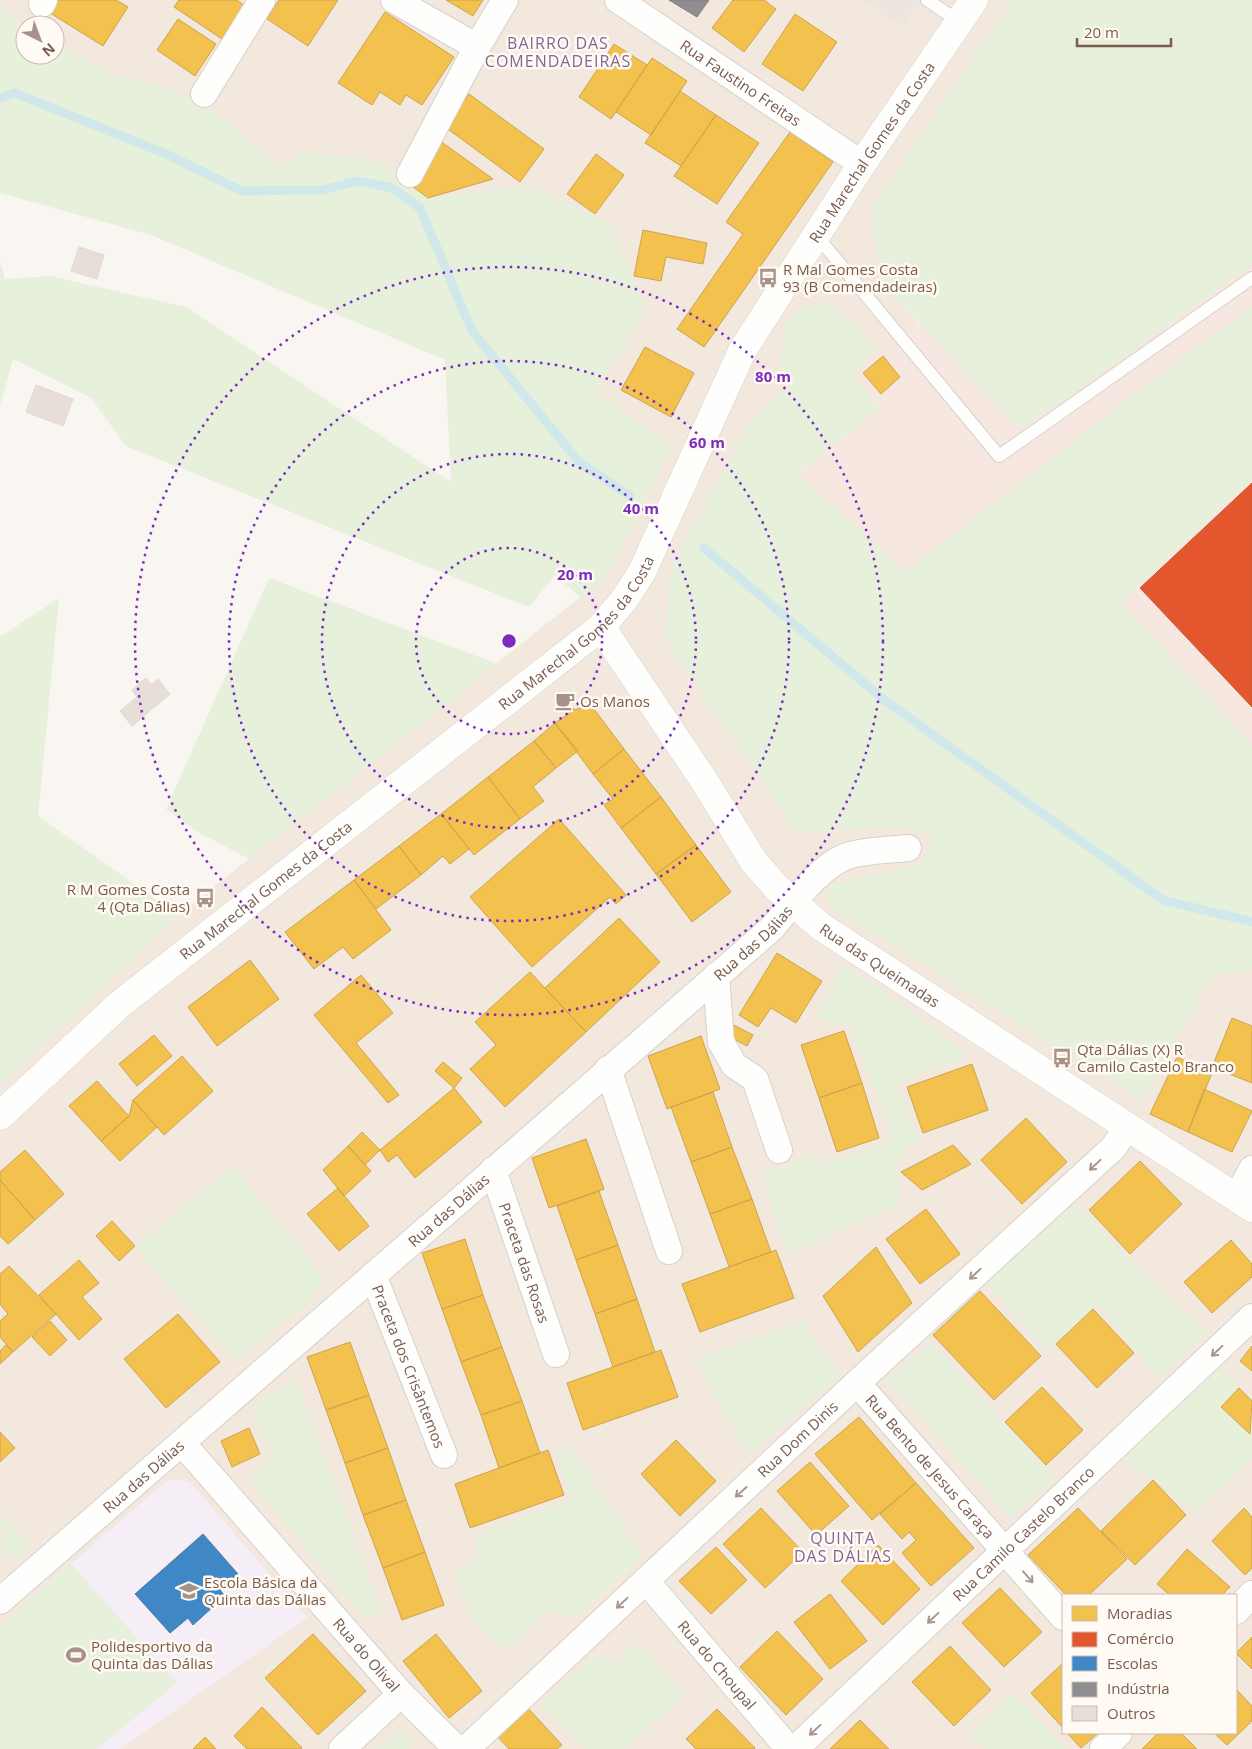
<svg xmlns="http://www.w3.org/2000/svg" width="1252" height="1749" viewBox="0 0 1252 1749" font-family="'Open Sans',sans-serif">
<rect width="100%" height="100%" fill="#f9f5f0"/>
<!-- residential -->
<path fill="#f2e8de" fill-rule="evenodd" d="M 0,0 L 862,0 L 902,27 L 923,0 L 1013,0 L 964,74 L 893,296 L 919,324 L 888,363 L 858,325 L 798,311 L 785,326 L 780,368 L 787,387 L 747,429 L 672,566 L 665,638 L 797,833 L 898,826 L 933,835 L 1181,978 L 1252,970 L 1252,1749 L 14,1749 L 0,1741 L 0,1086 L 178,915 L 607,576 L 595,392 L 647,309 L 532,186 L 428,198 L 375,160 L 283,169 L 204,104 L 159,85 L 107,73 L 55,43 L 55,25 L 25,26 L 6,14 ZM 1063,1595 L 1236,1595 L 1236,1733 L 1063,1733 Z"/>
<!-- commercial -->
<path fill="#f6e8e1" d="M 1252,0 L 1252,812 L 910,575 L 797,474 L 880,408 L 853,375 L 876,348 L 888,363 L 928,314 Z"/>
<!-- industrial -->
<path fill="#ede5e0" d="M 862,0 L 923,0 L 902,27 Z"/>
<!-- education -->
<path fill="#f6eef6" d="M 180,1479 L 191,1483 L 307,1618 L 120,1749 L 96,1749 L 177,1683 L 71,1564 L 166,1481 Z"/>
<!-- green -->
<path fill="#e7f0db" d="M 1013,0 L 1252,0 L 1252,265 L 1028,425 L 1014,424 L 883,285 L 873,224 L 875,204 Z
M 0,1 L 6,14 L 25,26 L 25,55 L 55,55 L 55,43 L 107,73 L 159,85 L 204,104 L 283,169 L 303,152 L 375,160 L 428,198 L 532,186 L 609,223 L 647,309 L 595,392 L 673,446 L 607,576 L 581,598 L 555,575 L 529,607 L 126,446 L 91,398 L 13,359 L 0,405 L 0,262 L 5,279 L 50,276 L 186,307 L 451,482 L 445,360 L 151,235 L 0,193 Z
M 820,302 L 858,325 L 876,348 L 853,375 L 880,408 L 797,474 L 906,571 L 1175,363 L 1252,307 L 1252,478 L 1121,602 L 1252,745 L 1252,970 L 1213,974 L 1142,1100 L 828,905 L 829,885 L 922,865 L 933,835 L 898,826 L 797,833 L 665,638 L 672,566 L 747,429 L 787,387 L 780,368 L 785,326 L 798,311 Z
M 269,578 L 498,664 L 249,859 L 196,831 L 166,809 Z
M 59,598 L 38,816 L 178,915 L 0,1086 L 0,637 Z
M 844,964 L 969,1055 L 896,1084 L 920,1141 L 909,1144 L 896,1165 L 902,1203 L 787,1254 L 761,1174 L 817,1152 L 818,1165 L 895,1142 L 850,1026 L 816,1018 Z
M 233,1167 L 323,1277 L 311,1300 L 235,1361 L 135,1246 Z
M 1076,1203 L 1138,1269 L 1207,1332 L 1158,1379 L 1098,1303 L 1046,1350 L 986,1282 Z
M 802,1321 L 839,1376 L 749,1455 L 695,1360 Z
M 932,1343 L 1054,1478 L 1011,1518 L 887,1380 Z
M 1218,1368 L 1252,1400 L 1252,1459 L 1198,1511 L 1121,1457 Z
M 296,1379 L 382,1613 L 365,1619 L 248,1478 L 273,1457 L 251,1407 Z
M 572,1448 L 642,1557 L 577,1617 L 545,1611 L 506,1651 L 473,1619 L 453,1570 L 480,1559 L 473,1536 L 571,1499 L 557,1453 Z
M 0,1513 L 31,1547 C 20,1556 13,1559 0,1551 L 7,1535 L 0,1527 Z
M 71,1564 L 177,1683 L 96,1749 L 0,1749 L 0,1626 Z
M 639,1642 L 684,1695 L 625,1749 L 586,1749 L 540,1705 L 594,1655 L 614,1663 Z
M 1013,1693 L 1066,1749 L 985,1749 L 970,1733 Z
M 400,1731 L 415,1738 L 408,1749 L 377,1749 Z"/>
<!-- homes -->
<path fill="#f2c14e" stroke="#cea34e" d="M 59,0 L 116,0 L 128,7 L 103,46 L 50,13 Z
M 179,0 L 237,0 L 245,6 L 222,39 L 174,7 Z
M 279,0 L 338,0 L 308,46 L 267,19 Z
M 446,0 L 483,0 L 473,16 Z
M 733,0 L 764,0 L 776,9 L 744,52 L 712,28 Z
M 385,12 L 454,57 L 422,105 L 406,95 L 400,105 L 380,92 L 372,105 L 338,83 Z
M 795,14 L 837,42 L 803,91 L 762,64 Z
M 178,19 L 216,44 L 195,76 L 157,50 Z
M 614,44 L 647,65 L 611,119 L 579,97 Z
M 652,58 L 687,81 L 651,135 L 616,112 Z
M 680,91 L 716,115 L 681,166 L 645,143 Z
M 469,94 L 544,149 L 520,182 L 445,127 Z
M 716,115 L 759,143 L 717,204 L 674,176 Z
M 790,132 L 833,162 L 704,347 L 677,329 L 743,234 L 726,222 Z
M 436,138 L 493,179 L 428,198 L 405,181 Z
M 596,154 L 624,175 L 595,214 L 567,194 Z
M 643,230 L 707,243 L 703,264 L 666,257 L 661,281 L 634,276 Z
M 645,347 L 694,373 L 671,417 L 621,390 Z
M 883,356 L 900,377 L 881,394 L 863,373 Z
M 591,705 L 624,749 L 593,774 L 555,723 L 574,710 Z
M 555,723 L 578,751 L 556,768 L 534,741 Z
M 534,741 L 556,768 L 533,787 L 544,801 L 520,819 L 488,777 Z
M 624,749 L 661,797 L 621,828 L 604,805 L 613,799 L 593,774 Z
M 488,777 L 520,819 L 474,855 L 441,814 Z
M 661,797 L 696,845 L 656,874 L 621,828 Z
M 441,814 L 469,849 L 450,864 L 443,856 L 421,875 L 399,846 Z
M 559,819 L 626,895 L 616,904 L 610,897 L 532,967 L 470,897 Z
M 696,845 L 731,892 L 692,922 L 656,874 Z
M 399,846 L 421,875 L 376,909 L 354,880 Z
M 354,880 L 391,930 L 353,959 L 343,947 L 314,969 L 285,932 Z
M 619,918 L 660,962 L 586,1032 L 545,988 Z
M 777,953 L 822,981 L 796,1023 L 771,1008 L 758,1027 L 739,1015 Z
M 250,960 L 279,999 L 217,1046 L 188,1007 Z
M 530,972 L 586,1032 L 505,1107 L 470,1069 L 496,1045 L 475,1022 Z
M 361,975 L 393,1013 L 356,1043 L 399,1095 L 388,1103 L 314,1015 Z
M 1232,1018 L 1252,1026 L 1252,1083 L 1212,1067 Z
M 734,1025 L 753,1035 L 747,1046 L 728,1036 Z
M 844,1031 L 862,1083 L 819,1098 L 801,1045 Z
M 154,1035 L 172,1056 L 137,1086 L 119,1064 Z
M 701,1036 L 720,1089 L 667,1109 L 648,1056 Z
M 182,1056 L 213,1091 L 164,1135 L 133,1100 Z
M 1177,1057 L 1212,1073 L 1188,1132 L 1150,1114 Z
M 443,1062 L 462,1078 L 454,1088 L 435,1071 Z
M 972,1064 L 988,1110 L 923,1133 L 907,1087 Z
M 97,1081 L 129,1116 L 101,1141 L 69,1106 Z
M 862,1083 L 879,1138 L 837,1152 L 819,1098 Z
M 454,1088 L 482,1122 L 415,1178 L 397,1155 L 388,1162 L 380,1150 Z
M 1204,1089 L 1252,1111 L 1232,1152 L 1188,1132 Z
M 713,1092 L 732,1147 L 691,1162 L 671,1107 Z
M 133,1100 L 157,1127 L 120,1161 L 101,1141 L 129,1116 Z
M 1026,1118 L 1067,1162 L 1022,1204 L 981,1160 Z
M 362,1132 L 380,1150 L 365,1165 L 348,1146 Z
M 586,1139 L 604,1189 L 549,1208 L 532,1158 Z
M 953,1145 L 971,1164 L 922,1190 L 901,1172 Z
M 348,1146 L 371,1171 L 344,1196 L 323,1170 Z
M 732,1147 L 752,1199 L 710,1214 L 691,1162 Z
M 25,1150 L 64,1194 L 35,1220 L 0,1180 L 0,1172 Z
M 1140,1161 L 1182,1204 L 1130,1254 L 1089,1210 Z
M 0,1180 L 35,1220 L 8,1244 L 0,1236 Z
M 338,1188 L 369,1226 L 339,1251 L 307,1214 Z
M 599,1191 L 618,1245 L 576,1260 L 557,1206 Z
M 752,1199 L 771,1252 L 729,1267 L 710,1214 Z
M 926,1209 L 960,1254 L 920,1284 L 886,1239 Z
M 112,1221 L 135,1246 L 119,1261 L 96,1236 Z
M 465,1239 L 483,1295 L 442,1309 L 422,1253 Z
M 1231,1240 L 1252,1264 L 1252,1277 L 1212,1313 L 1184,1282 Z
M 618,1245 L 637,1299 L 595,1314 L 576,1260 Z
M 876,1247 L 912,1303 L 858,1352 L 823,1296 Z
M 776,1250 L 794,1298 L 700,1332 L 682,1284 Z
M 79,1260 L 99,1283 L 82,1297 L 102,1319 L 79,1340 L 39,1295 Z
M 9,1266 L 56,1314 L 13,1352 L 0,1337 L 0,1321 L 8,1314 L 0,1304 L 0,1274 Z
M 980,1291 L 1041,1356 L 994,1400 L 933,1335 Z
M 483,1295 L 502,1347 L 461,1362 L 442,1309 Z
M 637,1299 L 655,1352 L 613,1367 L 595,1314 Z
M 1093,1309 L 1134,1353 L 1097,1388 L 1056,1344 Z
M 178,1314 L 220,1362 L 166,1408 L 124,1359 Z
M 50,1321 L 67,1340 L 50,1356 L 32,1337 Z
M 350,1342 L 369,1395 L 326,1410 L 307,1357 Z
M 6,1345 L 13,1352 L 0,1364 L 0,1351 Z
M 1252,1346 L 1252,1371 L 1240,1361 Z
M 502,1347 L 522,1401 L 481,1415 L 461,1362 Z
M 661,1350 L 678,1397 L 583,1430 L 567,1383 Z
M 1042,1387 L 1083,1430 L 1046,1465 L 1005,1422 Z
M 1239,1388 L 1252,1401 L 1250,1434 L 1221,1407 Z
M 369,1395 L 388,1448 L 345,1463 L 326,1410 Z
M 522,1401 L 540,1453 L 499,1468 L 481,1415 Z
M 859,1417 L 916,1483 L 872,1520 L 815,1454 Z
M 249,1428 L 260,1454 L 232,1467 L 221,1441 Z
M 0,1432 L 15,1448 L 0,1462 Z
M 676,1440 L 716,1481 L 680,1516 L 641,1474 Z
M 388,1448 L 406,1500 L 363,1515 L 345,1463 Z
M 548,1450 L 564,1495 L 470,1528 L 455,1484 Z
M 810,1462 L 849,1506 L 816,1535 L 777,1491 Z
M 1153,1480 L 1186,1515 L 1135,1565 L 1101,1531 Z
M 916,1483 L 974,1548 L 931,1586 L 902,1553 L 916,1540 L 909,1532 L 902,1539 L 880,1514 Z
M 406,1500 L 425,1552 L 383,1568 L 363,1515 Z
M 761,1508 L 803,1552 L 765,1588 L 723,1544 Z
M 1078,1508 L 1127,1559 L 1089,1595 L 1066,1595 L 1028,1555 Z
M 1244,1508 L 1252,1517 L 1252,1568 L 1245,1575 L 1212,1541 Z
M 878,1545 L 920,1589 L 883,1625 L 841,1581 Z
M 716,1547 L 747,1580 L 711,1614 L 679,1581 Z
M 1187,1549 L 1230,1587 L 1222,1595 L 1170,1595 L 1157,1584 Z
M 425,1552 L 444,1605 L 402,1620 L 383,1568 Z
M 1000,1588 L 1042,1632 L 1004,1667 L 962,1623 Z
M 830,1594 L 867,1641 L 830,1669 L 794,1622 Z
M 777,1631 L 823,1679 L 786,1715 L 740,1667 Z
M 313,1634 L 366,1691 L 318,1735 L 265,1678 Z
M 436,1634 L 482,1691 L 449,1718 L 403,1661 Z
M 1252,1637 L 1252,1669 L 1236,1653 Z
M 950,1646 L 991,1690 L 954,1726 L 912,1682 Z
M 1063,1663 L 1063,1728 L 1031,1693 Z
M 1236,1689 L 1252,1706 L 1252,1721 L 1227,1745 L 1214,1733 L 1236,1733 Z
M 262,1707 L 302,1748 L 301,1749 L 247,1749 L 234,1736 Z
M 527,1707 L 562,1745 L 557,1749 L 509,1749 L 496,1735 Z
M 717,1709 L 755,1748 L 754,1749 L 696,1749 L 686,1739 Z
M 860,1720 L 889,1749 L 830,1749 Z
M 1067,1733 L 1098,1733 L 1081,1748 Z
M 1158,1733 L 1181,1733 L 1197,1749 L 1142,1749 Z
M 205,1737 L 216,1749 L 193,1749 Z"/>
<!-- shops -->
<path fill="#e4572e" stroke="#c45837" d="M 1252,483 L 1252,707 L 1140,588 Z"/>
<!-- schools -->
<path fill="#3f88c5" stroke="#517ba1" d="M 203,1534 L 238,1574 L 220,1590 L 225,1596 L 193,1625 L 188,1618 L 170,1633 L 135,1594 Z"/>
<!-- industry -->
<path fill="#8d8d92" stroke="#877e7d" d="M 669,0 L 709,0 L 697,17 Z"/>
<g fill="none" stroke-linecap="round" stroke-linejoin="round">
<!-- stream -->
<path stroke="#d0e8ea" stroke-width="9" d="M 0,98 L 15,93 L 168,155 L 242,191 L 322,190 L 358,181 L 392,188 L 420,208 L 472,331 L 579,462 L 630,496
M 704,548 L 883,699 L 1163,900 L 1252,922"/>
</g>
<!-- building -->
<path fill="#e6ded7" stroke="#e2d8d2" d="M 79,247 L 104,255 L 97,279 L 71,271 Z
M 36,385 L 73,399 L 63,426 L 26,412 Z
M 146,678 L 151,685 L 158,679 L 170,694 L 132,726 L 120,711 L 137,697 L 132,690 Z"/>
<g fill="none" stroke-linecap="round" stroke-linejoin="round">
<defs>
<path id="lane" d="M 927,0 L 960,22
M 816,235 L 999,456 L 1252,278"/>
<g id="street">
<path d="M 394,0 L 477,47 L 505,0"/>
<path id="s1" d="M 618,0 L 862,164"/>
<path d="M 42,4 L 44,0"/>
<path d="M 204,94 L 262,0"/>
<path d="M 410,174 L 477,47"/>
<path d="M 716,976 L 721,1042 L 734,1065 L 755,1079 L 779,1150"/>
<path d="M 608,1069 L 669,1251"/>
<path id="s2" d="M 493,1170 L 556,1354"/>
<path d="M 1236,1198 L 1252,1169"/>
<path id="s3" d="M 373,1275 L 444,1455"/>
<path id="s4" d="M 857,1383 L 1063,1617"/>
<path id="s5" d="M 182,1443 L 401,1694 L 457,1749"/>
<path id="s6" d="M 646,1581 L 789,1749"/>
<path id="s7" d="M 0,1601 L 772,928 C 792,905 820,864 850,855 C 868,850 889,850 908,848"/>
<path d="M 1236,1611 L 1252,1594"/>
<path d="M 342,1749 L 401,1694"/>
<path id="s8" d="M 466,1749 L 857,1383 L 1113,1148 L 1127,1128"/>
<path id="s9" d="M 795,1749 L 1252,1317"/>
<path d="M 1103,1749 L 1119,1733"/>
</g>
<g id="secondary">
<path id="s10" d="M 601,627 L 705,782 L 754,862 L 776,887 L 820,926 L 1252,1208"/>
<path id="s11" d="M 0,1116 L 120,1004 L 601,627 L 624,600 L 642,572 L 742,351 L 862,164 L 974,0"/>
</g>
</defs>
<!-- lane casing -->
<use href="#lane" stroke="#d7d1cb" stroke-width="14"/>
<!-- street casing -->
<use href="#street" stroke="#d7d1cb" stroke-width="28"/>
<!-- secondary casing -->
<use href="#secondary" stroke="#d9d2cb" stroke-width="29"/>
<!-- lane -->
<use href="#lane" stroke="#fefefd" stroke-width="12"/>
<!-- street -->
<use href="#street" stroke="#fefefd" stroke-width="26"/>
<!-- secondary -->
<use href="#secondary" stroke="#fefefd" stroke-width="28"/>
</g>
<!-- one-way arrows -->
<defs><path id="oneway-shaft" d="M-6 0H5M1.5-3L5.5 0L1.5 3" fill="none" stroke-width="1.6" stroke-linecap="round" stroke-linejoin="round" transform="scale(1.25)"/></defs>
<g stroke="#a8958b">
<use href="#oneway-shaft" transform="translate(1095 1165) rotate(137)"/>
<use href="#oneway-shaft" transform="translate(975 1274) rotate(137)"/>
<use href="#oneway-shaft" transform="translate(1217 1351) rotate(137)"/>
<use href="#oneway-shaft" transform="translate(741 1492) rotate(138)"/>
<use href="#oneway-shaft" transform="translate(1028 1577) rotate(49)"/>
<use href="#oneway-shaft" transform="translate(622 1603) rotate(137)"/>
<use href="#oneway-shaft" transform="translate(933 1618) rotate(137)"/>
<use href="#oneway-shaft" transform="translate(815 1730) rotate(137)"/>
</g>
<!-- distance rings -->
<g fill="none" stroke="#7b2cbf" stroke-width="2.5" stroke-dasharray="2.5 5">
<circle cx="509" cy="641" r="93"/>
<circle cx="509" cy="641" r="187"/>
<circle cx="509" cy="641" r="280"/>
<circle cx="509" cy="641" r="374"/>
</g>
<!-- icons -->
<defs>
<symbol id="bus-bare" viewBox="-9 -9 18 18"><path d="M-5-6H5V4H4V6H2V4H-2V6H-4V4H-5ZM-3.5-4V0h7V-4ZM-3.5 1.2v1.5H-2V1.2ZM2 1.2v1.5H3.5V1.2Z" fill="#a69286" stroke="#fffaf3" stroke-width="2.5" paint-order="stroke"/></symbol>
<symbol id="cafe-bare" viewBox="-9 -9 18 18"><path d="M-5.5-4.5H6V0H3Q3 3.5 0 3.5H-2.5Q-5.5 3.5-5.5 0ZM3-3.2v2h1.7v-2ZM-6 4.5H4V6H-6Z" fill="#a69286" stroke="#fffaf3" stroke-width="2.5" paint-order="stroke"/></symbol>
<symbol id="school-bare" viewBox="-9 -9 18 18"><path d="M0-5L7-2L0 1L-7-2ZM-4 1L0 2.5L4 1V4Q0 6-4 4Z" fill="#a69286" stroke="#fffaf3" stroke-width="2.5" paint-order="stroke"/></symbol>
<symbol id="stadium-bare" viewBox="-9 -9 18 18"><path d="M0-5a6.5 5 0 1 0 0 10a6.5 5 0 1 0 0-10ZM-3.5-1.8h7v3.6h-7Z" fill="#a69286" stroke="#fffaf3" stroke-width="2.5" paint-order="stroke"/></symbol>
</defs>
<g fill-rule="evenodd">
<use href="#bus-bare" x="754" y="264" width="28" height="28"/>
<use href="#cafe-bare" x="551" y="687" width="28" height="28"/>
<use href="#bus-bare" x="191" y="884" width="28" height="28"/>
<use href="#bus-bare" x="1048" y="1044" width="28" height="28"/>
<use href="#school-bare" x="175" y="1577" width="28" height="28"/>
<use href="#stadium-bare" x="62" y="1641" width="28" height="28"/>
</g>
<g text-anchor="middle" dominant-baseline="central" stroke-width="5" stroke-linejoin="round" paint-order="stroke">
<!-- street labels -->
<g font-size="15" fill="#7a5c4d" stroke="#fffaf3">
<text stroke="none"><textPath href="#s1" startOffset="148">Rua Faustino Freitas</textPath></text>
<text stroke="none"><textPath href="#s11" startOffset="1324">Rua Marechal Gomes da Costa</textPath></text>
<text stroke="none"><textPath href="#s11" startOffset="754">Rua Marechal Gomes da Costa</textPath></text>
<text stroke="none"><textPath href="#s11" startOffset="349">Rua Marechal Gomes da Costa</textPath></text>
<text stroke="none"><textPath href="#s7" startOffset="1000">Rua das Dálias</textPath></text>
<text stroke="none"><textPath href="#s10" startOffset="444">Rua das Queimadas</textPath></text>
<text stroke="none"><textPath href="#s7" startOffset="595">Rua das Dálias</textPath></text>
<text stroke="none"><textPath href="#s2" startOffset="98">Praceta das Rosas</textPath></text>
<text stroke="none"><textPath href="#s3" startOffset="98">Praceta dos Crisântemos</textPath></text>
<text stroke="none"><textPath href="#s8" startOffset="454">Rua Dom Dinis</textPath></text>
<text stroke="none"><textPath href="#s4" startOffset="111">Rua Bento de Jesus Caraça</textPath></text>
<text stroke="none"><textPath href="#s7" startOffset="190">Rua das Dálias</textPath></text>
<text stroke="none"><textPath href="#s9" startOffset="314">Rua Camilo Castelo Branco</textPath></text>
<text stroke="none"><textPath href="#s5" startOffset="281">Rua do Olival</textPath></text>
<text stroke="none"><textPath href="#s6" startOffset="110">Rua do Choupal</textPath></text>
</g>
<!-- poi labels -->
<g font-size="15" fill="#7a5c4d" stroke="#fffaf3" text-anchor="start">
<text x="783" y="269">R Mal Gomes Costa<tspan x="783" dy="17">93 (B Comendadeiras)</tspan></text>
<text x="580" y="701">Os Manos</text>
<text x="190" y="889" text-anchor="end">R M Gomes Costa<tspan x="190" dy="17">4 (Qta Dálias)</tspan></text>
<text x="1077" y="1049">Qta Dálias (X) R<tspan x="1077" dy="17">Camilo Castelo Branco</tspan></text>
<text x="204" y="1582">Escola Básica da<tspan x="204" dy="17">Quinta das Dálias</tspan></text>
<text x="91" y="1646">Polidesportivo da<tspan x="91" dy="17">Quinta das Dálias</tspan></text>
</g>
<!-- neighbourhood labels -->
<g font-size="16" letter-spacing="1" fill="#846695" stroke="#fffaf3">
<text x="558" y="43">BAIRRO DAS<tspan x="558" dy="18">COMENDADEIRAS</tspan></text>
<text x="843" y="1538">QUINTA<tspan x="843" dy="18">DAS DÁLIAS</tspan></text>
</g>
</g>
<circle cx="509" cy="641" r="8" fill="#7b2cbf" stroke="#fffaf3" stroke-width="2.5"/>
<g font-size="15" text-anchor="middle" font-weight="bold" fill="#7b2cbf" stroke="#fffaf3" stroke-width="5" stroke-linejoin="round" paint-order="stroke">
<text x="773" y="382">80 m</text>
<text x="707" y="448">60 m</text>
<text x="641" y="514">40 m</text>
<text x="575" y="580">20 m</text>
</g>
<!-- legend -->
<rect x="1062" y="1594" width="175" height="140" fill="#fffaf3" stroke="#cabbb1"/>
<rect x="1072" y="1606" width="25" height="15" fill="#f2c14e" stroke="#cabbb1"/>
<text x="1107" y="1619" font-size="15" fill="#7a5c4d">Moradias</text>
<rect x="1072" y="1632" width="25" height="15" fill="#e4572e" stroke="#cabbb1"/>
<text x="1107" y="1644" font-size="15" fill="#7a5c4d">Comércio</text>
<rect x="1072" y="1656" width="25" height="15" fill="#3f88c5" stroke="#cabbb1"/>
<text x="1107" y="1669" font-size="15" fill="#7a5c4d">Escolas</text>
<rect x="1072" y="1682" width="25" height="15" fill="#8d8d92" stroke="#cabbb1"/>
<text x="1107" y="1694" font-size="15" fill="#7a5c4d">Indústria</text>
<rect x="1072" y="1706" width="25" height="15" fill="#e6ded7" stroke="#cabbb1"/>
<text x="1107" y="1719" font-size="15" fill="#7a5c4d">Outros</text>
<!-- north arrow -->
<g transform="translate(40 40) rotate(138)"><circle r="24" fill="#fffaf3" stroke="#cabbb1"/>
<path d="M0-4L9 19L0 12L-9 19Z" fill="#a69286"/>
<text y="-8" font-size="14" font-weight="bold" text-anchor="middle" fill="#7a5c4d">N</text>
</g>
<!-- scale -->
<path d="M1077 38v8h94v-8" fill="none" stroke="#7a5c4d" stroke-width="2.5"/>
<text x="1084" y="38" font-size="15" fill="#7a5c4d" stroke="#fffaf3" stroke-width="4" paint-order="stroke">20 m</text>
</svg>
